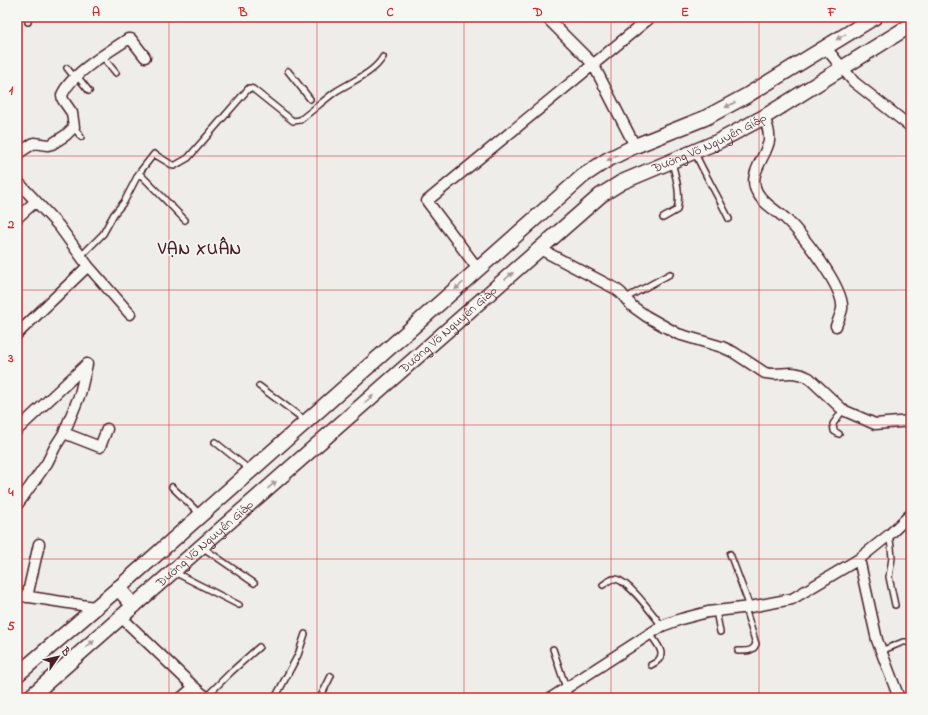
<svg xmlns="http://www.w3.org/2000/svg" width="928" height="715" viewBox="0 0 928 715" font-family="'Indie Flower',sans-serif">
<rect width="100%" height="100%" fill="#efedea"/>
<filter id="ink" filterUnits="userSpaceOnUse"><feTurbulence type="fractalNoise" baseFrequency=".025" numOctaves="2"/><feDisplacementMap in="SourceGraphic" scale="8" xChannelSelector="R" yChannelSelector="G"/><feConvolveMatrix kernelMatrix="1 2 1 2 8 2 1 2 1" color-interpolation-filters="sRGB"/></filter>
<g filter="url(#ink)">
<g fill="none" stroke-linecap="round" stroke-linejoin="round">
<defs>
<path id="lane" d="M 28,22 L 29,17
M 102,56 L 116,73
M 67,68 L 75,78
M 288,71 L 310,99
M 77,76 L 89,91
M 907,124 L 911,116
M 74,127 L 81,137
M 695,153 C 705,175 718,196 729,219
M 139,173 L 185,220
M 663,218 L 677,210 C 681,194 676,178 672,162
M 81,256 L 103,234 L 114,214 L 124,202 L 139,173 L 154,154 L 174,166 L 188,158 L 249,88 L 253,89 L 293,121 L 300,120 C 312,111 323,101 335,92 C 350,82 373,74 383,57
M 626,298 L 670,274
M 259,386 L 306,421
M 839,434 L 834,431 L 833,424 L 843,410
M 215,442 L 250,470
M 172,487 L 200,514
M 889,535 L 891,547 L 892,558 L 889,577 L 895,605
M 202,547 L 254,583
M 730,554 L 750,607
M 174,572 L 239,605
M 603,585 C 607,582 611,578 616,579 C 630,582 653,615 662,626
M 716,611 L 720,632
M 650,634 C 659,646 669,657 651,665
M 553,649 L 566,688
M 738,651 C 746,651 753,652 756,644 L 745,608
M 881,651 L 903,642 L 908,642 L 911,644
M 565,689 L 571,698
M 206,697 L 231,672 L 259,647
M 275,698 L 298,655 L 305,634
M 320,698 L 331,676"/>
<path id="street" d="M 546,17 L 593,64 L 635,146
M 825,47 L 854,82 L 911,127
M 764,117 C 767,125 770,132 769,141 C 766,157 747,175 757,192 C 763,204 776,210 786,219 C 801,233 845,288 842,309 C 841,314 838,321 836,326
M 17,154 L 34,143 L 48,145 L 52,144 L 66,135 L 74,127 L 72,113 L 63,100 L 62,95 C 71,74 108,52 128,39 L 131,39 L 145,57
M 17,181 L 59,226 L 88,266 L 130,314
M 17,218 L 36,201
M 540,249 L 616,289 L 621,293 L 632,306 L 646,316 L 678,334 L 722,347 L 733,352 L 765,373 C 782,377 790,368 809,378 L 843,410 L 875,424 L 911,421
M 478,269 L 427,201 L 651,17
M 17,334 L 88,266
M 17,430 L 87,364
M 64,433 L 100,447 L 107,429
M 17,505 L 47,463 L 55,447 L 64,433 L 80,394 L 87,364
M 859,559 L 877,640 L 899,698
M 17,595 L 94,607
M 27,597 L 39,544
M 121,617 L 194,687 L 207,698
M 181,698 L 194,687
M 551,698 L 662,626 L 681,619 L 708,612 L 750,607 L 792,599 L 859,559 L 889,535 L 911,514"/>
<g id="secondary">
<path d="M 118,588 L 134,606"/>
<path d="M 17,675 L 122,585 L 583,176 L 607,160 L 635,146 L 705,118 L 746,96 L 875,17"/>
<path id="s1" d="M 29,698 L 601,195 L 622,182 L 717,142 L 764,117 L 911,25"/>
</g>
</defs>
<!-- lane casing -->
<use href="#lane" stroke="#4a1f2b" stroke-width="8"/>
<!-- street casing -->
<use href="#street" stroke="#4a1f2b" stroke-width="13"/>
<!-- secondary casing -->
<use href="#secondary" stroke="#4a1f2b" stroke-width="17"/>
<!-- lane -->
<use href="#lane" stroke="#f6f6f2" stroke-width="5"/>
<!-- street -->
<use href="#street" stroke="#f6f6f2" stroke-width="10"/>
<!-- secondary -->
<use href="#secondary" stroke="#f6f6f2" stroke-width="14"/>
</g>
<!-- one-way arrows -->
<defs><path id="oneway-solid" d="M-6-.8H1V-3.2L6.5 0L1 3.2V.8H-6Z"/></defs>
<g fill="#a99598">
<use href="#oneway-solid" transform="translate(841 37) rotate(149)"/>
<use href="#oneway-solid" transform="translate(730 105) rotate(153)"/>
<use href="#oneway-solid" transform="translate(612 158) rotate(152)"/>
<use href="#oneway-solid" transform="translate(509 276) rotate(-41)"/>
<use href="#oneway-solid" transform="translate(459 286) rotate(139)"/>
<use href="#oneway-solid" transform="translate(369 399) rotate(-41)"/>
<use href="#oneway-solid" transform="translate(272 485) rotate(-41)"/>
<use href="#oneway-solid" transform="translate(90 644) rotate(-41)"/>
</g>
</g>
<!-- grid -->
<path fill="none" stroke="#d62828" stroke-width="1" stroke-opacity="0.55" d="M 169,17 L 169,698M 317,17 L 317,698M 464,17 L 464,698M 611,17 L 611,698M 759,17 L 759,698M 17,156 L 911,156M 17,290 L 911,290M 17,425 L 911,425M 17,559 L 911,559"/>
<g text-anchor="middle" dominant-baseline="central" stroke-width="3" stroke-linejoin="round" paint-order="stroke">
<!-- street labels -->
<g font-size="13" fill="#4a1f2b" stroke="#f6f6f2">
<text stroke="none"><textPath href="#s1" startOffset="882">Đường Võ Nguyên Giáp</textPath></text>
<text stroke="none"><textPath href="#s1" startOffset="558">Đường Võ Nguyên Giáp</textPath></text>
<text stroke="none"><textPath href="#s1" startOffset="234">Đường Võ Nguyên Giáp</textPath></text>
</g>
<!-- district labels -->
<g font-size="17" font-weight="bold" letter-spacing="1" fill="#4a1f2b" stroke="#f6f6f2">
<text x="200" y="249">VẠN XUÂN</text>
</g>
</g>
<!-- margin -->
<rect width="928" height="715" fill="none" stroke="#f6f6f2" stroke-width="44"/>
<!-- north arrow -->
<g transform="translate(58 657) rotate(56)" stroke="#f6f6f2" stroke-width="3" paint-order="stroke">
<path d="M0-3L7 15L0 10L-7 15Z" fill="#4a1f2b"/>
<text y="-6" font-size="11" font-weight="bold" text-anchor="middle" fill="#4a1f2b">B</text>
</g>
<rect x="22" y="22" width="884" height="671" fill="none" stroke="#d62828" stroke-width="1.5"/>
<g font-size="13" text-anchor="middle" font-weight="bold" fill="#d62828">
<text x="96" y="16">A</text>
<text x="243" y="16">B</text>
<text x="390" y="16">C</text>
<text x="538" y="16">D</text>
<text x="685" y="16">E</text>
<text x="832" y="16">F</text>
<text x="11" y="94">1</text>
<text x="11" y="228">2</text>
<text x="11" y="362">3</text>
<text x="11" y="496">4</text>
<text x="11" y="630">5</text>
</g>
</svg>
